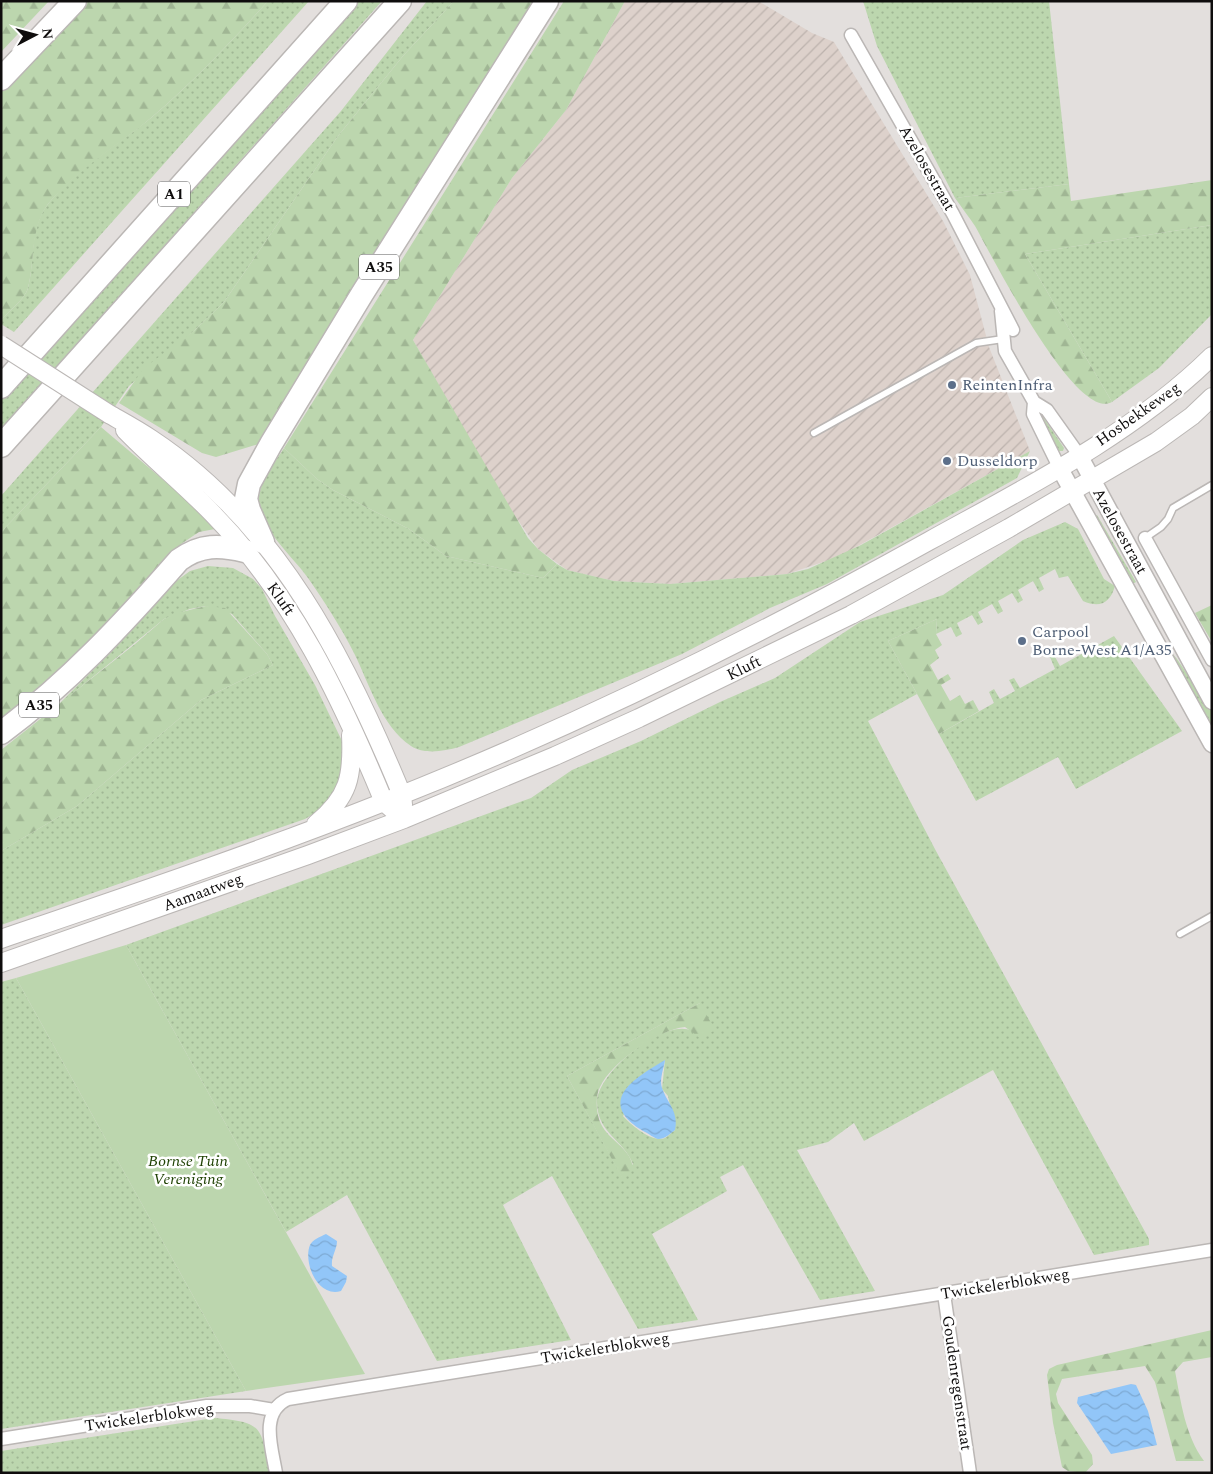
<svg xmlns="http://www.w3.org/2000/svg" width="1213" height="1474" viewBox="0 0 1213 1474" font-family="Spectral,serif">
<defs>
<pattern id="industrial-furrows" width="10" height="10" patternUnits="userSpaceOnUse" patternTransform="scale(1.25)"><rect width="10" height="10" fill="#ddd1cb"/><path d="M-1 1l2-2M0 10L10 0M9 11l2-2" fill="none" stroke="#bcb2ad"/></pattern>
<pattern id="grass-dots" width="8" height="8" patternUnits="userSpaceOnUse" patternTransform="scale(1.25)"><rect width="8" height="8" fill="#bcd6ae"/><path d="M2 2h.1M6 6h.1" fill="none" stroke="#a0b694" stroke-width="1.8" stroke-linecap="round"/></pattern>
<pattern id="forest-firs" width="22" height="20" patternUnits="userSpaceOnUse" patternTransform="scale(1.25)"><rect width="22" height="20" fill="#bcd6ae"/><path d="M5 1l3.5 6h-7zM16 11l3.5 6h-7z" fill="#a0b694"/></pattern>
<pattern id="water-waves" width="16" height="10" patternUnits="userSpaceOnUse" patternTransform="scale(1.25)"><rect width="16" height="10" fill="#92c6f8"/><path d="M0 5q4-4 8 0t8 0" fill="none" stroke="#7da9d3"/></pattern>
</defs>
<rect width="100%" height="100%" fill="#e3dfdd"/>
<!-- industrial -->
<path fill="url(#industrial-furrows)" d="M 625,1 L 758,1 L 812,33 L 834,42 L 943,221 L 970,275 L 989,347 L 1030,451 L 838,557 L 787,574 L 670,584 L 614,581 L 567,570 L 538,549 L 506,503 L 413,340 L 512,178 L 566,110 Z"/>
<!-- grass -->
<path fill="url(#grass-dots)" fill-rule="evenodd" d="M 268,1 L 309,1 L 14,332 L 1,324 L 1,320 C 9,311 25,299 28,288 C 35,261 29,228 48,204 C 76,169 118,145 152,117 C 194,81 231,42 268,1 Z
M 357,1 L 382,1 L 1,430 L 1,395 Z
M 427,1 L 454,1 L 403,56 L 338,136 L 224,302 L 195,330 L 129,386 L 101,427 L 1,532 L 1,496 L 341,111 Z
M 863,1 L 1049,1 L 1069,184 L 955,198 L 877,46 Z
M 1212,225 L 1212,314 L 1159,368 L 1112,402 L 1025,254 Z
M 1039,411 L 1064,448 L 1063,451 L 1058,451 L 1042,422 Z
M 284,448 L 317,479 L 333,490 L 409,529 L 446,556 L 543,578 L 557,564 L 567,570 L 614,581 L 670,584 L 787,574 L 808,569 L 861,545 L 1030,451 L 1017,478 L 827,584 L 770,608 L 682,654 L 459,747 C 444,751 425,755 411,746 C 381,726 369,683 354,653 C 341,627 324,601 308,578 C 294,558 262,530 259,506 C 256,486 274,464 284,448 Z
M 1097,515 L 1136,582 L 1129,586 L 1095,516 Z
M 1065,522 L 1078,529 L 1104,579 L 1115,586 C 1110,604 1099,608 1083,601 L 1068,576 L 1059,578 L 1055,569 L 1039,578 L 1044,589 L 1039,592 L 1033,581 L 1018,590 L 1023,600 L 1018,603 L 1012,593 L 998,601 L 1003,611 L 998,614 L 992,604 L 978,612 L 983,622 L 978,625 L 972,615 L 957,623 L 962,634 L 956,637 L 951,627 L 936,634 L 937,619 L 888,641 L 917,694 L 868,721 L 936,851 L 1149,1239 L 1149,1245 L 1094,1255 L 993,1070 L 864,1141 L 854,1123 L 828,1142 L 797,1150 L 875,1291 L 820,1300 L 743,1165 L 720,1177 L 727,1191 L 652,1234 L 698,1320 L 638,1329 L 552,1176 L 503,1205 L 571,1340 L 437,1361 L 347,1195 L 286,1232 L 126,945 L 531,798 L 572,770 L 641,741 L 720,702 L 775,678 L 860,622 L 943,595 L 1023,540 ZM 700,1003 L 692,1031 C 665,1017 596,1073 597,1103 C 598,1134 623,1139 633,1164 L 622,1177 L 567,1076 ZM 665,1060 L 662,1089 L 668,1096 L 675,1130 C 672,1132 668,1136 665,1138 C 652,1143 631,1125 623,1116 Z
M 208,566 L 233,568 L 253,579 L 262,589 L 275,616 L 315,685 L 343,743 L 347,762 L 341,785 L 328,805 L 305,819 L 1,925 L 1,851 L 77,806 L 201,700 L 273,665 L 267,654 L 232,614 L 206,606 L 190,609 L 164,619 L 56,707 L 113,650 L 175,582 L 190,571 Z
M 1114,636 L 1182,731 L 1076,789 L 1058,757 L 976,801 L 939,734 L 994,703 L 989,692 L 994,689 L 1000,699 L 1015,691 L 1009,680 L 1014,678 L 1020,688 L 1055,669 L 1050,657 L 1054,655 L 1060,666 Z
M 1161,640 L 1177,659 L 1212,711 L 1212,723 L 1210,723 Z
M 16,978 L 246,1391 L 1,1429 L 1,982 Z
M 214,1418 C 262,1422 262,1426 269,1473 L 1,1473 L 1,1451 Z"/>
<!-- forest -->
<path fill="url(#forest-firs)" d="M 1,1 L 49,1 L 1,52 Z
M 84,1 L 268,1 C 231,42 194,81 152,117 C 119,145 76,170 48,204 C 30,228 35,261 28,288 C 25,299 9,311 1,320 L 1,91 Z
M 454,1 L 537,1 L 262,443 L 216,457 L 202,453 L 119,403 L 144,368 L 195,330 L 224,302 L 338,136 L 403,56 Z
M 564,1 L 625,1 L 566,110 L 512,178 L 413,340 L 528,538 L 538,549 L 557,564 L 543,578 L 446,556 L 409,529 L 333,490 L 317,479 L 284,448 Z
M 1212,180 L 1212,225 L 1025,254 L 1112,402 C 1076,423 991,254 975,226 C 969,217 962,208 955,198 L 1069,184 L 1071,201 Z
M 101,427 L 187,500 L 215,529 L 199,532 L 181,544 L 82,656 L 1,729 L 1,532 Z
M 1212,605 L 1212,642 L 1195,613 Z
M 206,606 L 225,608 L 267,654 L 273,665 L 201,700 L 77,806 L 1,851 L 1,750 L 135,644 L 164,619 L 177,613 Z
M 937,619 L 936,634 L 942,645 L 935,650 L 939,658 L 930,665 L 938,680 L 948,674 L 951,679 L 941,685 L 950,701 L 960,695 L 965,704 L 973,700 L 979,711 L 939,734 L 888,641 Z
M 700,1003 L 715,1030 L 700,1038 L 685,1027 C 659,1029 611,1063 600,1087 C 595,1096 596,1114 601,1124 C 609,1141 633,1149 633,1170 L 622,1178 L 567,1076 Z
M 1212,1330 L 1212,1357 L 1183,1362 L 1175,1371 C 1181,1402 1185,1435 1204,1461 L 1176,1461 L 1155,1382 L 1145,1366 L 1062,1379 L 1056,1394 L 1058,1403 L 1092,1455 L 1093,1464 L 1085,1473 L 1068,1471 L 1062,1467 L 1053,1423 L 1047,1375 L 1049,1369 L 1057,1365 Z"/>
<!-- green -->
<path fill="#bcd6ae" d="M 126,945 L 365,1374 L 246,1391 L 16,978 Z"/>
<!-- water -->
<path fill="url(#water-waves)" d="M 665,1060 C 664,1068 659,1080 662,1088 C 667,1103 679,1111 675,1130 C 670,1134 665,1139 658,1139 C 654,1138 649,1134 645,1132 C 629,1123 612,1109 625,1090 C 635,1077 652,1068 665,1060 Z
M 326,1234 L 337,1241 C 337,1250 331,1256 332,1266 L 347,1276 L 346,1282 L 341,1291 C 317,1298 303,1262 310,1245 C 313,1239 320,1237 326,1234 Z
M 1131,1384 L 1136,1385 L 1148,1411 L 1157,1445 L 1111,1454 L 1077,1403 L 1078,1397 Z"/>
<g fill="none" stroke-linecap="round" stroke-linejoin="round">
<defs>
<path id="service" d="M 814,433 L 976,343 L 1003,339
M 1145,538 L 1161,527 L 1168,519 L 1173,508 L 1212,485
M 1180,934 L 1212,916"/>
<path id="minor" d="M 851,35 L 953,214 L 1013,330
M 1001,311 L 1005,351 L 1034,402 L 1047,410 L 1079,455
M 1034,402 L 1033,414 L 1059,467
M 1145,538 L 1212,660
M 944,1294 L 970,1473
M 1,1439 L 207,1406 L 250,1406 L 274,1410
M 276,1473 C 272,1448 259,1412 288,1399 L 1212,1250"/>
<path id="tertiary" d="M 1079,455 L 1212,701
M 1059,467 L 1212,744"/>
<path id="secondary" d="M 109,414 C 123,422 138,430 151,439 C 278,523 346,659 402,795 L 403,805
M 125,430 C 153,459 185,485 213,514 C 293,596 341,698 384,802 L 392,809
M 316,824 C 349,797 353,776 351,735
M 1,939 C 130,895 258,852 384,802 C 572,728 753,639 929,541 C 1025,488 1133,434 1212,356
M 1,963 L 308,855 L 404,819 L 555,756 L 639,718 L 851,615 L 1009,528 L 1156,442 L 1192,416 L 1212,397"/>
<path id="motorway" d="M 1,79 L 75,1
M 1,387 L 346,1
M 1,446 L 400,1
M 263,542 L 249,510 L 246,499 L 249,484 L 271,444 L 362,294 L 547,1
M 1,733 C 68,683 124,623 179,560 C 201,544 220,545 245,551"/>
</defs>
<!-- service casing -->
<use href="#service" stroke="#bbb7b5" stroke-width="9"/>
<!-- minor casing -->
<use href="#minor" stroke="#bbb7b5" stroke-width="15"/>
<!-- tertiary casing -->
<use href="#tertiary" stroke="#bbb7b5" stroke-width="19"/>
<!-- secondary casing -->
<use href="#secondary" stroke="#bbb7b5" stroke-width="20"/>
<!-- motorway casing -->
<use href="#motorway" stroke="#bbb7b5" stroke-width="25"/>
<!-- service -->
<use href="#service" stroke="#fff" stroke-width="6"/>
<!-- minor -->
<use href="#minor" stroke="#fff" stroke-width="12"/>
<!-- tertiary -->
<use href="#tertiary" stroke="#fff" stroke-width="16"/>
<!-- secondary -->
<use href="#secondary" stroke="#fff" stroke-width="18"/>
<!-- motorway -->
<use href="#motorway" stroke="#fff" stroke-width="22"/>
<defs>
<path id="secondary-bridge" d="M 1,345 L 109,414"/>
</defs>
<!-- secondary-bridge casing -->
<use href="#secondary-bridge" stroke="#bbb7b5" stroke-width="20" stroke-linecap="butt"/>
<!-- secondary-bridge -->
<use href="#secondary-bridge" stroke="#fff" stroke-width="18"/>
</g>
<!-- markers -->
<g fill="#5c6f8a" stroke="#fff" stroke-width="2">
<circle cx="952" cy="385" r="5"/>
<circle cx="947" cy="461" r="5"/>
<circle cx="1022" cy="641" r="5"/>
</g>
<g text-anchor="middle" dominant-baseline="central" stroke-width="5" stroke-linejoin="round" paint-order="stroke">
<!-- shield labels -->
<g fill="#fff" stroke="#575656" stroke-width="1">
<rect x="158" y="181.5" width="32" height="25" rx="4"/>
<rect x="359" y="254.5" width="40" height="25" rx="4"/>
<rect x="19" y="692.5" width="40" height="25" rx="4"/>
</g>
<g font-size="15" font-weight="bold" fill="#0f0d0d">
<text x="174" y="194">A1</text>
<text x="379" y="267">A35</text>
<text x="39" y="705">A35</text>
</g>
<!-- street labels -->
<g font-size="16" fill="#0f0d0d" stroke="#fff">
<text transform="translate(927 168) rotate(60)">Azelosestraat</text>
<text transform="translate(1138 414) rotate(-35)">Hosbekkeweg</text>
<text transform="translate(1120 531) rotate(61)">Azelosestraat</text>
<text transform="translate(281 599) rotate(55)">Kluft</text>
<text transform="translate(744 668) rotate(-26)">Kluft</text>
<text transform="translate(203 892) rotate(-20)">Aamaatweg</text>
<text transform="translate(1005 1284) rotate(-9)">Twickelerblokweg</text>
<text transform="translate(605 1348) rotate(-9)">Twickelerblokweg</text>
<text transform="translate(957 1383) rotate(82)">Goudenregenstraat</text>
<text transform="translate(149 1417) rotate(-8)">Twickelerblokweg</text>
</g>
<!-- service labels -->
<g font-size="16" fill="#4e5e75" stroke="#fff" text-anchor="start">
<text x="962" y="385">ReintenInfra</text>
<text x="957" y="461">Dusseldorp</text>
<text x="1032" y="632">Carpool<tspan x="1032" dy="18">Borne-West A1/A35</tspan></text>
</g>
<!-- park labels -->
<g font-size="16" font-style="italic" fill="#214305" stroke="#fff">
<text x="188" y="1161">Bornse Tuin<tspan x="188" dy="18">Vereniging</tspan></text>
</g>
</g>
<!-- border -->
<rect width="1213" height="1474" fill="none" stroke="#0f0d0d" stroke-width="5"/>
<!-- north arrow -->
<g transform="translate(35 35) rotate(84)" stroke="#ffffff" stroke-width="4" paint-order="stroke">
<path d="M0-4L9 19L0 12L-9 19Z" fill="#0f0d0d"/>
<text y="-8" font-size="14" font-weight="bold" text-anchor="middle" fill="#0f0d0d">N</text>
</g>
</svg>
